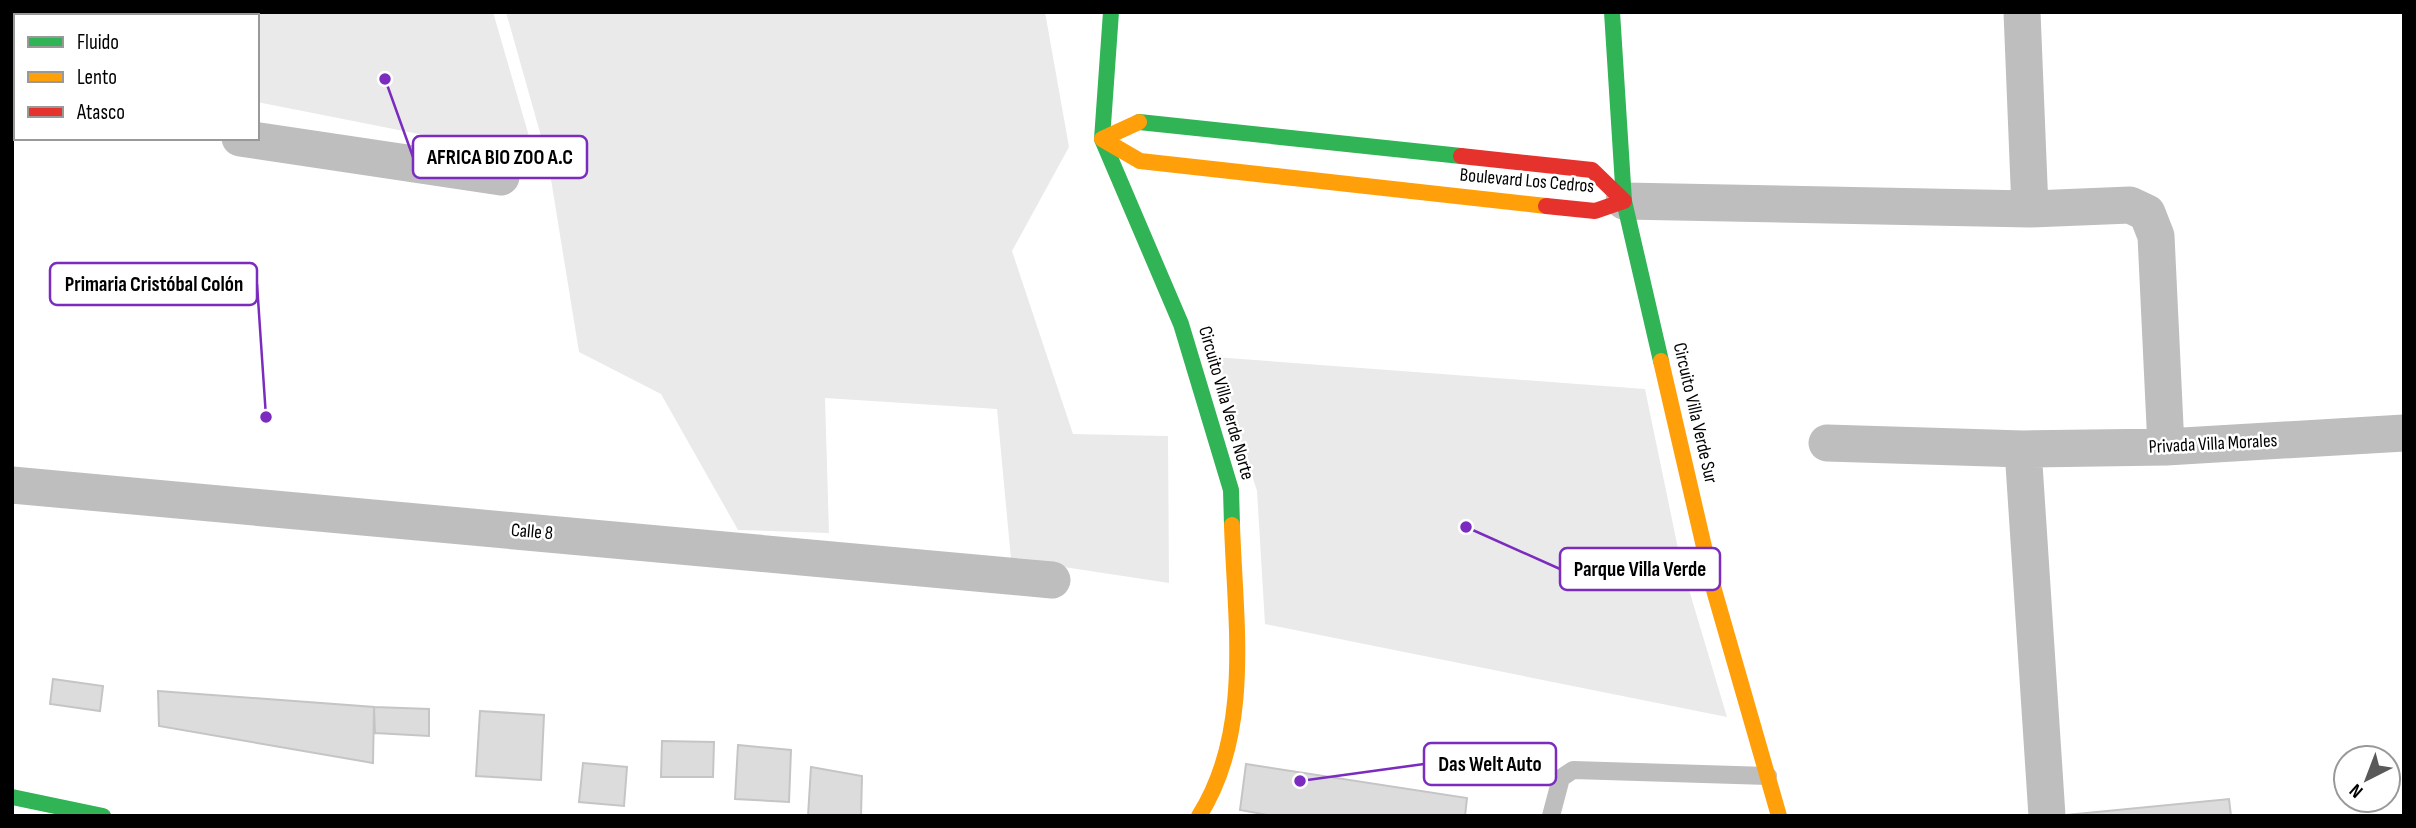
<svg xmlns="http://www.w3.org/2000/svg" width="2416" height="828" viewBox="0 0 2416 828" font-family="'Sofia Sans Condensed',sans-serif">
<rect width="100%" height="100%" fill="#fff"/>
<!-- green -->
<path fill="#eaeaea" d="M 12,12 L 493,12 L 535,157 L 257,102 L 257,16 L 16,16 L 16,55 L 12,54 Z
M 506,12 L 1045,12 L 1069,147 L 1012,251 L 1073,434 L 1168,436 L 1169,583 L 1011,559 L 997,409 L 825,398 L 829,533 L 738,530 L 661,394 L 579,352 L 548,161 Z
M 1214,357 L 1645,389 L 1681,563 L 1727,717 L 1265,624 L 1257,491 Z"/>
<!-- building -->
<path fill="#dcdcdc" stroke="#c5c5c5" stroke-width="2" d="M 53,679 L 103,686 L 100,711 L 50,704 Z
M 158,691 L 374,707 L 373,763 L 159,726 Z
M 374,707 L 429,709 L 429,736 L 375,733 Z
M 480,711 L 544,715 L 541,780 L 476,776 Z
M 662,741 L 714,742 L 713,777 L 661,777 Z
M 738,745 L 791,750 L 789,802 L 735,799 Z
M 583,763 L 627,767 L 624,806 L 579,802 Z
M 1246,764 L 1467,798 L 1465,816 L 1274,816 L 1240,810 Z
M 811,767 L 862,776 L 861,816 L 808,816 Z
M 2229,799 L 2231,816 L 2066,815 Z"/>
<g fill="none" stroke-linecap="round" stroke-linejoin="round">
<!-- lane -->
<path stroke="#bebebe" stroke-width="18" d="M 1551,816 L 1561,778 L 1573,770 L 1768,776"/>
<!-- street -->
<path stroke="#bebebe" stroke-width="37" d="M 2022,12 L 2030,209
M 12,104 L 16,105
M 240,138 L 501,177
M 1624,201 L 2030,209 L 2130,205 L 2147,213 L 2156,236 L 2166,447
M 1827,443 L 2023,449 L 2166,447 L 2404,433
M 2023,449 L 2047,816
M 12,485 L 1052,580"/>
<!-- fast -->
<path stroke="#30b455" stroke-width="16" d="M 1111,12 L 1102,139 L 1181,324 L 1231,490 L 1232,525
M 1612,12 L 1624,201 L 1661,361
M 1139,122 L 1461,156
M 12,797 L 103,816"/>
<!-- slow -->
<path stroke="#ff9f0a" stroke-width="16" d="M 1139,122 L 1102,139 L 1140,161 L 1546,206
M 1661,361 L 1714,590 L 1779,816
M 1199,816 C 1253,731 1235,621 1232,525"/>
<!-- jam -->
<path stroke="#e5322d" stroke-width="16" d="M 1461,156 L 1592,170 L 1624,201 L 1595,211 L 1546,206"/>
</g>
<g text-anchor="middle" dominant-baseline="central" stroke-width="5" stroke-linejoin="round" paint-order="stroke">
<!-- street labels -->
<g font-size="19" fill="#000" stroke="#fff">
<text transform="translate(1527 181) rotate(5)">Boulevard Los Cedros</text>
<text transform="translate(1226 403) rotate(74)">Circuito Villa Verde Norte</text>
<text transform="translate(1695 413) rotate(77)">Circuito Villa Verde Sur</text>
<text transform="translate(2213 444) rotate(-3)">Privada Villa Morales</text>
<text transform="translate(532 532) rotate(5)">Calle 8</text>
</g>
</g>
<!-- callouts -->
<path fill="none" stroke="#7b2cbf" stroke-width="2.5" d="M385 79L413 157M266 417L257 284M1466 527L1560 569M1300 781L1424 764"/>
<g fill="#7b2cbf" stroke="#fff" stroke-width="2.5">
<circle cx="385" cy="79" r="7"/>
<circle cx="266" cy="417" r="7"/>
<circle cx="1466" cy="527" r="7"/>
<circle cx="1300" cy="781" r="7"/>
</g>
<g fill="#fff" stroke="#7b2cbf" stroke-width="2.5">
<rect x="413" y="136" width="174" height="42" rx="7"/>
<rect x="50" y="263" width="207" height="42" rx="7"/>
<rect x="1560" y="548" width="160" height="42" rx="7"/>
<rect x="1424" y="743" width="132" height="42" rx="7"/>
</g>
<g font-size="21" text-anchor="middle" font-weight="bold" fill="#000">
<text x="500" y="164">AFRICA BIO ZOO A.C</text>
<text x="154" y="291">Primaria Cristóbal Colón</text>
<text x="1640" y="576">Parque Villa Verde</text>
<text x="1490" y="771">Das Welt Auto</text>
</g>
<!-- border -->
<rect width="2416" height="828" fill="none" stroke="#000000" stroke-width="28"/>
<!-- legend -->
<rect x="14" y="14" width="245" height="126" fill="#ffffff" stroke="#999999" stroke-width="2"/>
<rect x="28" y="37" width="35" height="10" fill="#30b455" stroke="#999999" stroke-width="2"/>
<text x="77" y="49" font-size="21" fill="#000000">Fluido</text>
<rect x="28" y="72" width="35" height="10" fill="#ff9f0a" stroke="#999999" stroke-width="2"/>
<text x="77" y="84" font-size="21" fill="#000000">Lento</text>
<rect x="28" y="107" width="35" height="10" fill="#e5322d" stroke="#999999" stroke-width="2"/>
<text x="77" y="119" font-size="21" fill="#000000">Atasco</text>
<!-- north arrow -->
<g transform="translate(2367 779) rotate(222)"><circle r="33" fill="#ffffff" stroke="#999999" stroke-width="2"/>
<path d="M0-5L12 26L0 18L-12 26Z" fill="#595959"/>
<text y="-10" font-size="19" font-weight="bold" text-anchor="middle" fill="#000000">N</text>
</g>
</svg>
